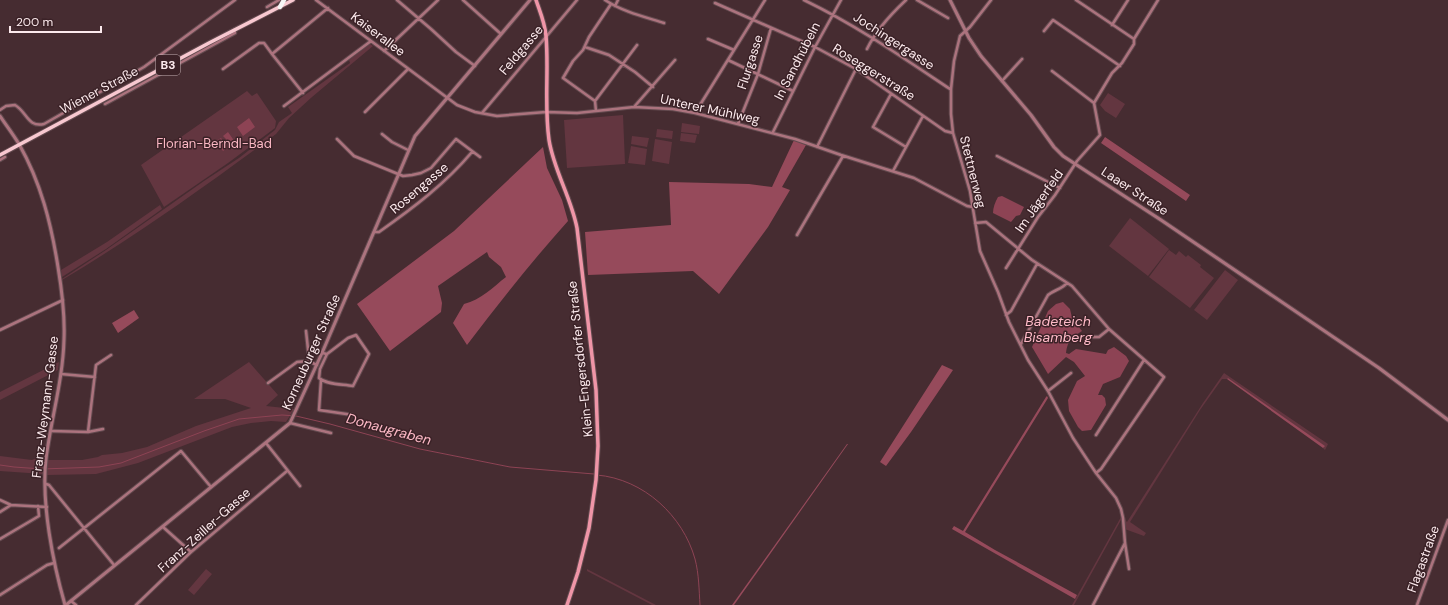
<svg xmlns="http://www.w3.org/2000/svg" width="1448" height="605" viewBox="0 0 1448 605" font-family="'DM Sans',sans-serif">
<rect width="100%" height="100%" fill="#462c31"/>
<!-- green -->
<path fill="#633640" d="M 370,44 L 373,46 L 312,97 L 289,118 L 276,134 C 207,185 136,236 62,280 L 62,279 L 106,250 L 204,181 L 239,158 L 275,130 L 279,122 L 292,113 L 288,107 L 350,63 L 349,60 Z
M 247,91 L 252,96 L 257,93 L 276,121 L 275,128 L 228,163 L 164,207 L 141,165 Z
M 1108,93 L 1125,104 L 1116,118 L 1105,111 L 1100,105 Z
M 623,115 L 625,164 L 567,168 L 564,120 Z
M 682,123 L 700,126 L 699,134 L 681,132 Z
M 657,129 L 673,131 L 672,139 L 656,137 Z
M 681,133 L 697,135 L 695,143 L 680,141 Z
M 632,136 L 649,138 L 647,147 L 631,144 Z
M 655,139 L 672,142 L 669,164 L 652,161 Z
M 631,146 L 647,149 L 645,165 L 628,163 Z
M 160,205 L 162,209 L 106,249 L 62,277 L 61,270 L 107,242 Z
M 1130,218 L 1169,249 L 1148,276 L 1109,246 Z
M 1169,250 L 1176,255 L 1179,251 L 1186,257 L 1188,255 L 1201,265 L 1200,267 L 1214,278 L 1190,308 L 1149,277 Z
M 1225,270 L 1238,280 L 1207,320 L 1194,310 Z
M 59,362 L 58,370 L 0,400 L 0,392 Z
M 249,362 L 278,395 L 266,406 L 294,409 L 286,422 L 271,421 L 251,423 L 232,427 L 138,463 L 96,474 L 47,475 L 48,460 L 82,460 L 98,457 L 102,455 L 122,453 L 147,447 L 196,426 L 251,408 L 225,399 L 194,399 Z
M 1224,373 L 1328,444 L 1325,450 L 1323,448 L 1324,446 L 1228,378 L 1227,379 L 1222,379 L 1200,410 L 1130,522 L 1146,533 L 1144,536 L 1122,528 L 1121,520 L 1074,605 L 1072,605 L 1121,517 L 1124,514 L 1126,521 L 1127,522 L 1203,403 Z
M 0,456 L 32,460 L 41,456 L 43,464 L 43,474 L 0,471 Z
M 206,569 L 212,574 L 194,595 L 188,590 Z
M 587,569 L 656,605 L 652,605 L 587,571 Z"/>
<!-- forest -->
<path fill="#964a5b" d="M 1105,137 L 1190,195 L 1186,201 L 1101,143 Z
M 794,140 L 806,145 L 782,187 L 790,190 L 768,227 L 719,294 L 693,271 L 588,275 L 585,232 L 671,225 L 669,182 L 749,184 L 772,187 Z
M 543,147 L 547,168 L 562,200 L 568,221 C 532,261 499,303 467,345 L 453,323 L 464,304 C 481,300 493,287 506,277 L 501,267 L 489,257 L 487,252 L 438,286 L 442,303 L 441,312 L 390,351 L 357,304 L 454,231 Z
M 134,310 L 139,318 L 118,333 L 112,323 Z
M 942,365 L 953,370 L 911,432 L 886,466 L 880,462 Z
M 1228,378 L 1325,446 L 1323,448 L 1227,379 Z
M 1047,396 L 1048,398 L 965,532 L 995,550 L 1077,595 L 1075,599 L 952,529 L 954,526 L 963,531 L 1046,397 Z
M 847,444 L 848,444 L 734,605 L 732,605 Z"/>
<!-- water -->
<path fill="#8d4354" d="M 249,118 L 255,127 L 243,136 L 237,127 Z
M 228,132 L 235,142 L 223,151 L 216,141 L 221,138 L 223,141 L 226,139 L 223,136 Z
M 1002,196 L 1024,207 L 1020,215 L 1016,216 L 1011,222 L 993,213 C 993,208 995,202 998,197 Z
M 1063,302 L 1070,309 L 1072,318 L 1082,331 C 1071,338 1068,340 1066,353 L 1069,354 L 1076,349 L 1106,354 L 1108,350 L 1114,347 L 1126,356 L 1129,361 L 1120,377 L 1103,384 L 1098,395 L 1102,395 L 1105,398 L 1106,405 L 1091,430 L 1082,431 L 1078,427 L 1069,411 L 1068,400 L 1077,381 L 1085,376 L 1074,362 L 1066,357 L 1048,374 L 1032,347 L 1048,311 L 1056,304 Z"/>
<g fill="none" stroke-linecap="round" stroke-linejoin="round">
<!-- stream -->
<path stroke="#8d4354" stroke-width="1" d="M 0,465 L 14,467 L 42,469 L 99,467 L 121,463 L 204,431 L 239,419 L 282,415 L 296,416 L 330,424 L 420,449 L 510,467 L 594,474
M 597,475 C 644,479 683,516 695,559 C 699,574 699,590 700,605"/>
<defs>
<path id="minor" d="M 316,0 L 457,105 L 475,112 L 497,116 L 546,112 L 577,113 L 634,107 L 673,109 L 695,113 L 795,139 L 841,155 L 914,178 L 967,206 L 973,207
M 397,0 L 431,29 L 456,52 L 475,66
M 463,0 L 501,34
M 605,0 C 623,12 645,17 664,23
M 804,0 C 856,25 902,57 950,89
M 917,0 L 948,18
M 991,0 L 970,27 L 960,36 L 954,61 L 951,89 L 951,114 L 953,133 L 970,191 L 980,251 L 998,292 L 1009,322 L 1028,360 L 1048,391 L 1073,438 L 1096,473 L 1116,498 L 1121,509 L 1123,518 L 1125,543 L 1129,569
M 1076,0 L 1134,39
M 715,3 L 815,47 L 856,69 L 945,131 L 953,133
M 615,6 L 618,0
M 267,7 L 279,0
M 1112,25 L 1128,0
M 1044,31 L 1053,20 L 1120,66
M 708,39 L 734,50
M 1134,39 L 1158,0
M 585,47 L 609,55 L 635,72 L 653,87
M 867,49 C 876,30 891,14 906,0
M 384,51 L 438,0
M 728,60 L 793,91
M 223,69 L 259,43 L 264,43 L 272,54
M 1002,81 L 1022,59
M 303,93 L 272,54 L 328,8
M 891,94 L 873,127 L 906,147
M 595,101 L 637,45
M 1094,103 L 1112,73 L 1122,63 L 1134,44 L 1134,39
M 105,104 L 235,33 L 234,30
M 284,106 L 371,41
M 634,107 L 675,60
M 0,110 L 6,106 L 15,105 C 27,112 28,128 44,124 L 144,67 L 235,0
M 596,111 L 595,101 L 563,78 L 573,61 L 583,50 L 589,37 L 611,4
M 365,112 L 408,69
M 482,113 L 577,0
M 695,113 L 765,0
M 738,124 L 758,74 L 771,28
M 773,132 L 815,47 L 841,0
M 382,134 L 392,142 L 408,150
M 337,139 L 354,156 L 403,176 L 412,175 L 421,173 L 431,168 L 456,139 L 480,157
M 817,147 L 858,65
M 997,156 L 1060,188
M 0,160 L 5,157
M 893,171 L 923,116
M 975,223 L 986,222 L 1032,260 L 1072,286 L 1109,329 L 1164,377 L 1101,469 L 1096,473
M 374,232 L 379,232 C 413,208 445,184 472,152
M 797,235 L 843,156
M 1006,268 L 1038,217 L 1055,195 L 1077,161 L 1100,135 L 1094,103 L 1052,71
M 1006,315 L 1011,311 L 1037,264
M 0,330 L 63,300
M 306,331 L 309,358 L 308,361
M 1093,337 L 1099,337 L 1109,329
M 1021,344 L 1048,295 C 1054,290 1062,289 1067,283
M 322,353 L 327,354 L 348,338 L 356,335 L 369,354 L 353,386 C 343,384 327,385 319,378 L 320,369 L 327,354
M 61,374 L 95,377
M 321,380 L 319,410 L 353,415
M 268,383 L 297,362 L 308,361 L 317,365
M 1048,391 L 1071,373
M 290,423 L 331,433
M 52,431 L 88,432 L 103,429
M 88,432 L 96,365 L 111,355
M 1096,435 L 1144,360
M 266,443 L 300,486
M 46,484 L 49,485 L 114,565
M 0,500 L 11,505 L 47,507
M 0,512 L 11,505
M 163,527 L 191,552
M 0,539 L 39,516 L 38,506
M 59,548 L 181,451 L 211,487
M 0,595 L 47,565 L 54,563
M 71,601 L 76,605
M 136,605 L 191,552 L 287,471
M 1093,605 L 1125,543
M 1417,605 L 1448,520"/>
<path id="tertiary" d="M 950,0 L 969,38 L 981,56 L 1031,115 L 1054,147 L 1063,156 L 1161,220 L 1379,368 L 1448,420
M 0,116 C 6,125 13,134 19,144 C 41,183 51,223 58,267 C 62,291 65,315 64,339 C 63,380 51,419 46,459 C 41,503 53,563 65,605
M 66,605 L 290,423 L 322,353 L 415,136 L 530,0"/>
<path id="secondary" d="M 536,0 C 540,12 545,23 546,36 C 549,70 544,105 549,140 C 554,171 571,197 577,228 L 596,390 L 598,446 L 596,480 L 589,528 L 578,572 L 567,605"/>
<path id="primary" d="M 0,155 L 209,43 L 293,0"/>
<path id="motorway" d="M 280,7 L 284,0"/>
</defs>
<!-- minor casing -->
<use href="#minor" stroke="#634a4f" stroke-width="4.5"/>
<!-- tertiary casing -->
<use href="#tertiary" stroke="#634a4f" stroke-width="5"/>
<!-- secondary casing -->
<use href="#secondary" stroke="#634a4f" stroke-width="5.5"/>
<!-- primary casing -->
<use href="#primary" stroke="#634a4f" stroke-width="5.5"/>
<!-- motorway casing -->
<use href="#motorway" stroke="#634a4f" stroke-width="6"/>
<!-- minor -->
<use href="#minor" stroke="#ac737e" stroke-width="2.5"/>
<!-- tertiary -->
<use href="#tertiary" stroke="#ac737e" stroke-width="3"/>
<!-- secondary -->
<use href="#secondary" stroke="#ef95a7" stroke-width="3.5"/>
<!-- primary -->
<use href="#primary" stroke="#f8c8d0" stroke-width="3.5"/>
<!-- motorway -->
<use href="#motorway" stroke="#f6f6f6" stroke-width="4.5"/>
</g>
<g text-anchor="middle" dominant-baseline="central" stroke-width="3" stroke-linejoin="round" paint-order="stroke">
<!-- shield labels -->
<rect fill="#3b2227" stroke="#c2aeb2" stroke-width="1" x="156" y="55" width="24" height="20" rx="3"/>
<g font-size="12" font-weight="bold" fill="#fceaed">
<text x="168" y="65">B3</text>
</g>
<!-- street labels -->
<g font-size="13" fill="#fceaed" stroke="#3b2227">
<text transform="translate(378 34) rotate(37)">Kaiserallee</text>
<text transform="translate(894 41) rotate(33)">Jochingergasse</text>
<text transform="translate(521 50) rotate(-50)">Feldgasse</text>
<text transform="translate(797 61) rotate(-63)">In Sandhübeln</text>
<text transform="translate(750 62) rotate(-72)">Flurgasse</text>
<text transform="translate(874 72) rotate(32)">Roseggerstraße</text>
<text transform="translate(99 90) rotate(-28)">Wiener Straße</text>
<text transform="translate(710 109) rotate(12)">Unterer Mühlweg</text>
<text transform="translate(973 172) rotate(76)">Stettnerweg</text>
<text transform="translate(419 188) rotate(-40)">Rosengasse</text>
<text transform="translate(1135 191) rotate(33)">Laaer Straße</text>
<text transform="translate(1039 201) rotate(-55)">Im Jägerfeld</text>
<text transform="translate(311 352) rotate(-66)">Korneuburger Straße</text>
<text transform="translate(580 359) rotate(-96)">Klein-Engersdorfer Straße</text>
<text transform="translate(45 407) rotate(-83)">Franz-Weymann-Gasse</text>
<text transform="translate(204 530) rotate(-42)">Franz-Zeiller-Gasse</text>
<text transform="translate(1423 559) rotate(-70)">Flagastraße</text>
</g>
<!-- park labels -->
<g font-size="13" fill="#fbb8c4" stroke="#3b2227">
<text x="214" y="143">Florian-Berndl-Bad</text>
</g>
<!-- water labels -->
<g font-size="14" font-style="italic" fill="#febac7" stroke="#3b2227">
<text x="1058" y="321">Badeteich<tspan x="1058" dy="16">Bisamberg</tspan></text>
<text transform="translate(389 429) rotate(15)">Donaugraben</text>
</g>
</g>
<!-- scale -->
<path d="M10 26v6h91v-6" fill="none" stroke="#fceaed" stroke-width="2"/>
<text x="16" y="26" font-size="12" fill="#fceaed" stroke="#3b2227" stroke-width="3" paint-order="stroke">200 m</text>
</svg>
